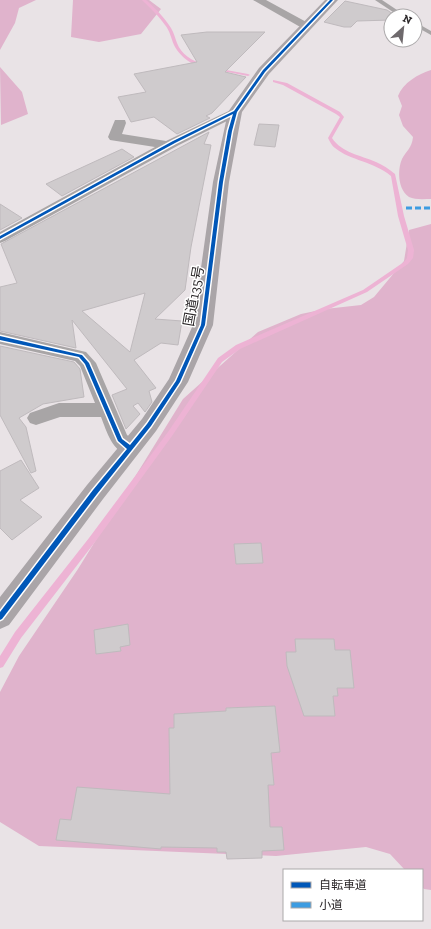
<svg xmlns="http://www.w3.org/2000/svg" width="431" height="929" viewBox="0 0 431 929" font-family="'Zilla Slab','Noto Sans JP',serif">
<rect width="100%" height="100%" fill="#e9e3e6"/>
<!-- forest -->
<path fill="#e0b3cc" d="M 0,0 L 36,0 L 19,8 L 15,23 L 0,50 Z
M 73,0 L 149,0 L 161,9 L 141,34 L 99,42 L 71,37 Z
M 0,67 L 22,92 L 28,114 L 1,125 Z
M 431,70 L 431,199 C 424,199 415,200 409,197 C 398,190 397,170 402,159 C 406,151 412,148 413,137 L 403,126 L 399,115 L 402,106 L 398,96 C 403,83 418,74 431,70 Z
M 431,224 L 431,890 L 424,889 L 422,887 L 422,870 L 405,870 L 390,854 L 366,847 L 276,856 L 39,846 L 0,822 L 0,692 L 19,656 L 78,569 L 183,399 L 258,332 L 301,314 L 325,309 L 361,305 L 374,297 L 404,261 L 409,230 Z"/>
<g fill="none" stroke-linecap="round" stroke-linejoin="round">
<!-- stream -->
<path fill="#edb3d4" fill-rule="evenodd" d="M 142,0 L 146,0 C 156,9 164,17 171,28 C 174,33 175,38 177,43 C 181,54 192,61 203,64 L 203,66 C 191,66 179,55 174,45 C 171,38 170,31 165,25 C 159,16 150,8 142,0 Z
M 215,68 L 248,74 L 250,75 L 248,76 L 217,70 L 215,70 Z
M 273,80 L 287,83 L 340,112 L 344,117 L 332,138 C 342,153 360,155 376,162 C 383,165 389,169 395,174 L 404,216 L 414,250 L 413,258 L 408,264 L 367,292 L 240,349 L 222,362 L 172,436 L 95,542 L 21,638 L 3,667 L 0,668 L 0,656 L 15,632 L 89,538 L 168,432 L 218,358 L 236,345 L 363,290 L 404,262 L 407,258 L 408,250 L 398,216 L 391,176 C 373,161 351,161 335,148 C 332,146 330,142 328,138 L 340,117 L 336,114 L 283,85 L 273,82 Z"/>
</g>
<!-- building -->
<path fill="#cfcbcd" stroke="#bfbabd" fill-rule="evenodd" d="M 345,1 L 387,10 L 396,16 L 391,16 L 391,20 L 357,21 L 351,27 L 344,27 L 324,22 Z
M 207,32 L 265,32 L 225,72 L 246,77 L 212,113 L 206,116 L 210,118 L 177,134 L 154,117 L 131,122 L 118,97 L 146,92 L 134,74 L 197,62 L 181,35 Z
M 259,124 L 279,125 L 275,147 L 254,145 Z
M 209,132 L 204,144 L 211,145 L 191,247 L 185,290 L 155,319 L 182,321 L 178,345 L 161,343 L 134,360 L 156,388 L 149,391 L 152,402 L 145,412 L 138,403 L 133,406 L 140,414 L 126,429 L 112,395 L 127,389 L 72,320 L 76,348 L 0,331 L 0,287 L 17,283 L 1,244 ZM 145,293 L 130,352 L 82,311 Z
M 122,149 L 134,157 L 62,196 L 46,184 Z
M 0,204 L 22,218 L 0,230 Z
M 0,346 L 74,362 L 80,369 L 84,397 L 43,404 L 19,418 L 26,427 L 36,471 L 31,473 L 0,415 Z
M 21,460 L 39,488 L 20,500 L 42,517 L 12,540 L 0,528 L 0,471 Z
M 261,543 L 263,563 L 236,564 L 234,544 Z
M 128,624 L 130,645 L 120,647 L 121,651 L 96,654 L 94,630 Z
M 295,639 L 334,639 L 335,650 L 350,650 L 354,688 L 337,688 L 338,696 L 333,696 L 335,716 L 304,716 L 287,666 L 286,652 L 296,652 Z
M 275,706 L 280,752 L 271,753 L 274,785 L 268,785 L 270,827 L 282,827 L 284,850 L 262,851 L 262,858 L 227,859 L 226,852 L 217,852 L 217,848 L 161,847 L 161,849 L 56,840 L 60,819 L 71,820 L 77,787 L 170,794 L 169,728 L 174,728 L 174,714 L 226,711 L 226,708 Z"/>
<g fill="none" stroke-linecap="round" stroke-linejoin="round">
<!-- service -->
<path fill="#a8a5a6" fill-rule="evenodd" d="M 375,0 L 382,0 L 406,16 L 399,16 Z
M 415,22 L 431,31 L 431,35 L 415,26 Z"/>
<!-- minor -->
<path fill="#a8a5a6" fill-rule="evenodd" d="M 253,0 L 266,0 L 310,24 L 312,26 L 310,28 L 302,28 Z
M 235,108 L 239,109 L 241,112 L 239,115 L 179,145 L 5,241 L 0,243 L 0,232 L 155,147 L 110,140 L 108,137 L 115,120 L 125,120 L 126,123 L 122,134 L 166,141 Z
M 0,332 L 86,352 L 96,363 L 127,435 L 137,443 L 139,448 L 137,453 C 115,461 107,432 101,417 L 60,417 L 36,425 L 30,423 L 27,418 L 30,413 L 59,403 L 95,403 L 80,366 L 75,361 L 0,344 Z"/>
<!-- trunk -->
<path fill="#aaa5a8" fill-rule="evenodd" d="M 325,0 L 338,0 L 269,74 L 242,112 L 229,182 L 213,325 L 188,382 L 156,431 L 103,499 L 9,625 L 0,629 L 0,597 L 87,485 L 142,419 L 169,379 L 193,325 L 213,182 L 228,112 L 259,68 Z"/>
<!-- quiet -->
<path stroke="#3d9ce1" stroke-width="3" stroke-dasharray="6 3" stroke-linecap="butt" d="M 406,208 L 431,208"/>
<defs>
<path id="cycleway" d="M 330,0 L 333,0 L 265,72 L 237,112 L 232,131 L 223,182 L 205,325 L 180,382 L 151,426 L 97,494 L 2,619 L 0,620 L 0,612 L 93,490 L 127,449 L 118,441 L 85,364 L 79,357 L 0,340 L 0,336 L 82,355 L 89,363 L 122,439 L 130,445 L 147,424 L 176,381 L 201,325 L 219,182 L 228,131 L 233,114 L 175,143 L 0,239 L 0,236 L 173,141 L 234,111 L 263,70 Z"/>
</defs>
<!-- cycleway casing -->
<use href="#cycleway" stroke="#fff" stroke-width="3"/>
<!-- cycleway -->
<use href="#cycleway" fill="#0057b8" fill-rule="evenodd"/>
</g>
<g text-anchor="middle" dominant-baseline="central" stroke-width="3" stroke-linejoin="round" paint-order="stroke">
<!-- street labels -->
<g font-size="14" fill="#2c282a" stroke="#fff">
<text transform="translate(194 296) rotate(-80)">国道135号</text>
</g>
</g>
<!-- legend -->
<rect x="283" y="869" width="140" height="52" fill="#ffffff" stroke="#aba9aa"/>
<rect x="291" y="882" width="20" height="6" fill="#0057b8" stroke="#aba9aa"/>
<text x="319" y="889" font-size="12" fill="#2c282a">自転車道</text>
<rect x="291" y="902" width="20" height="6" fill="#3d9ce1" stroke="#aba9aa"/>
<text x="319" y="909" font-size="12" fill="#2c282a">小道</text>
<!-- north arrow -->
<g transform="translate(403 28) rotate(27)"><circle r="19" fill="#ffffff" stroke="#aba9aa"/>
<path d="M0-3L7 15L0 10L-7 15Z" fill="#6e696c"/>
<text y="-6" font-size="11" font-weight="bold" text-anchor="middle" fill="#2c282a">N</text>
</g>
</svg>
